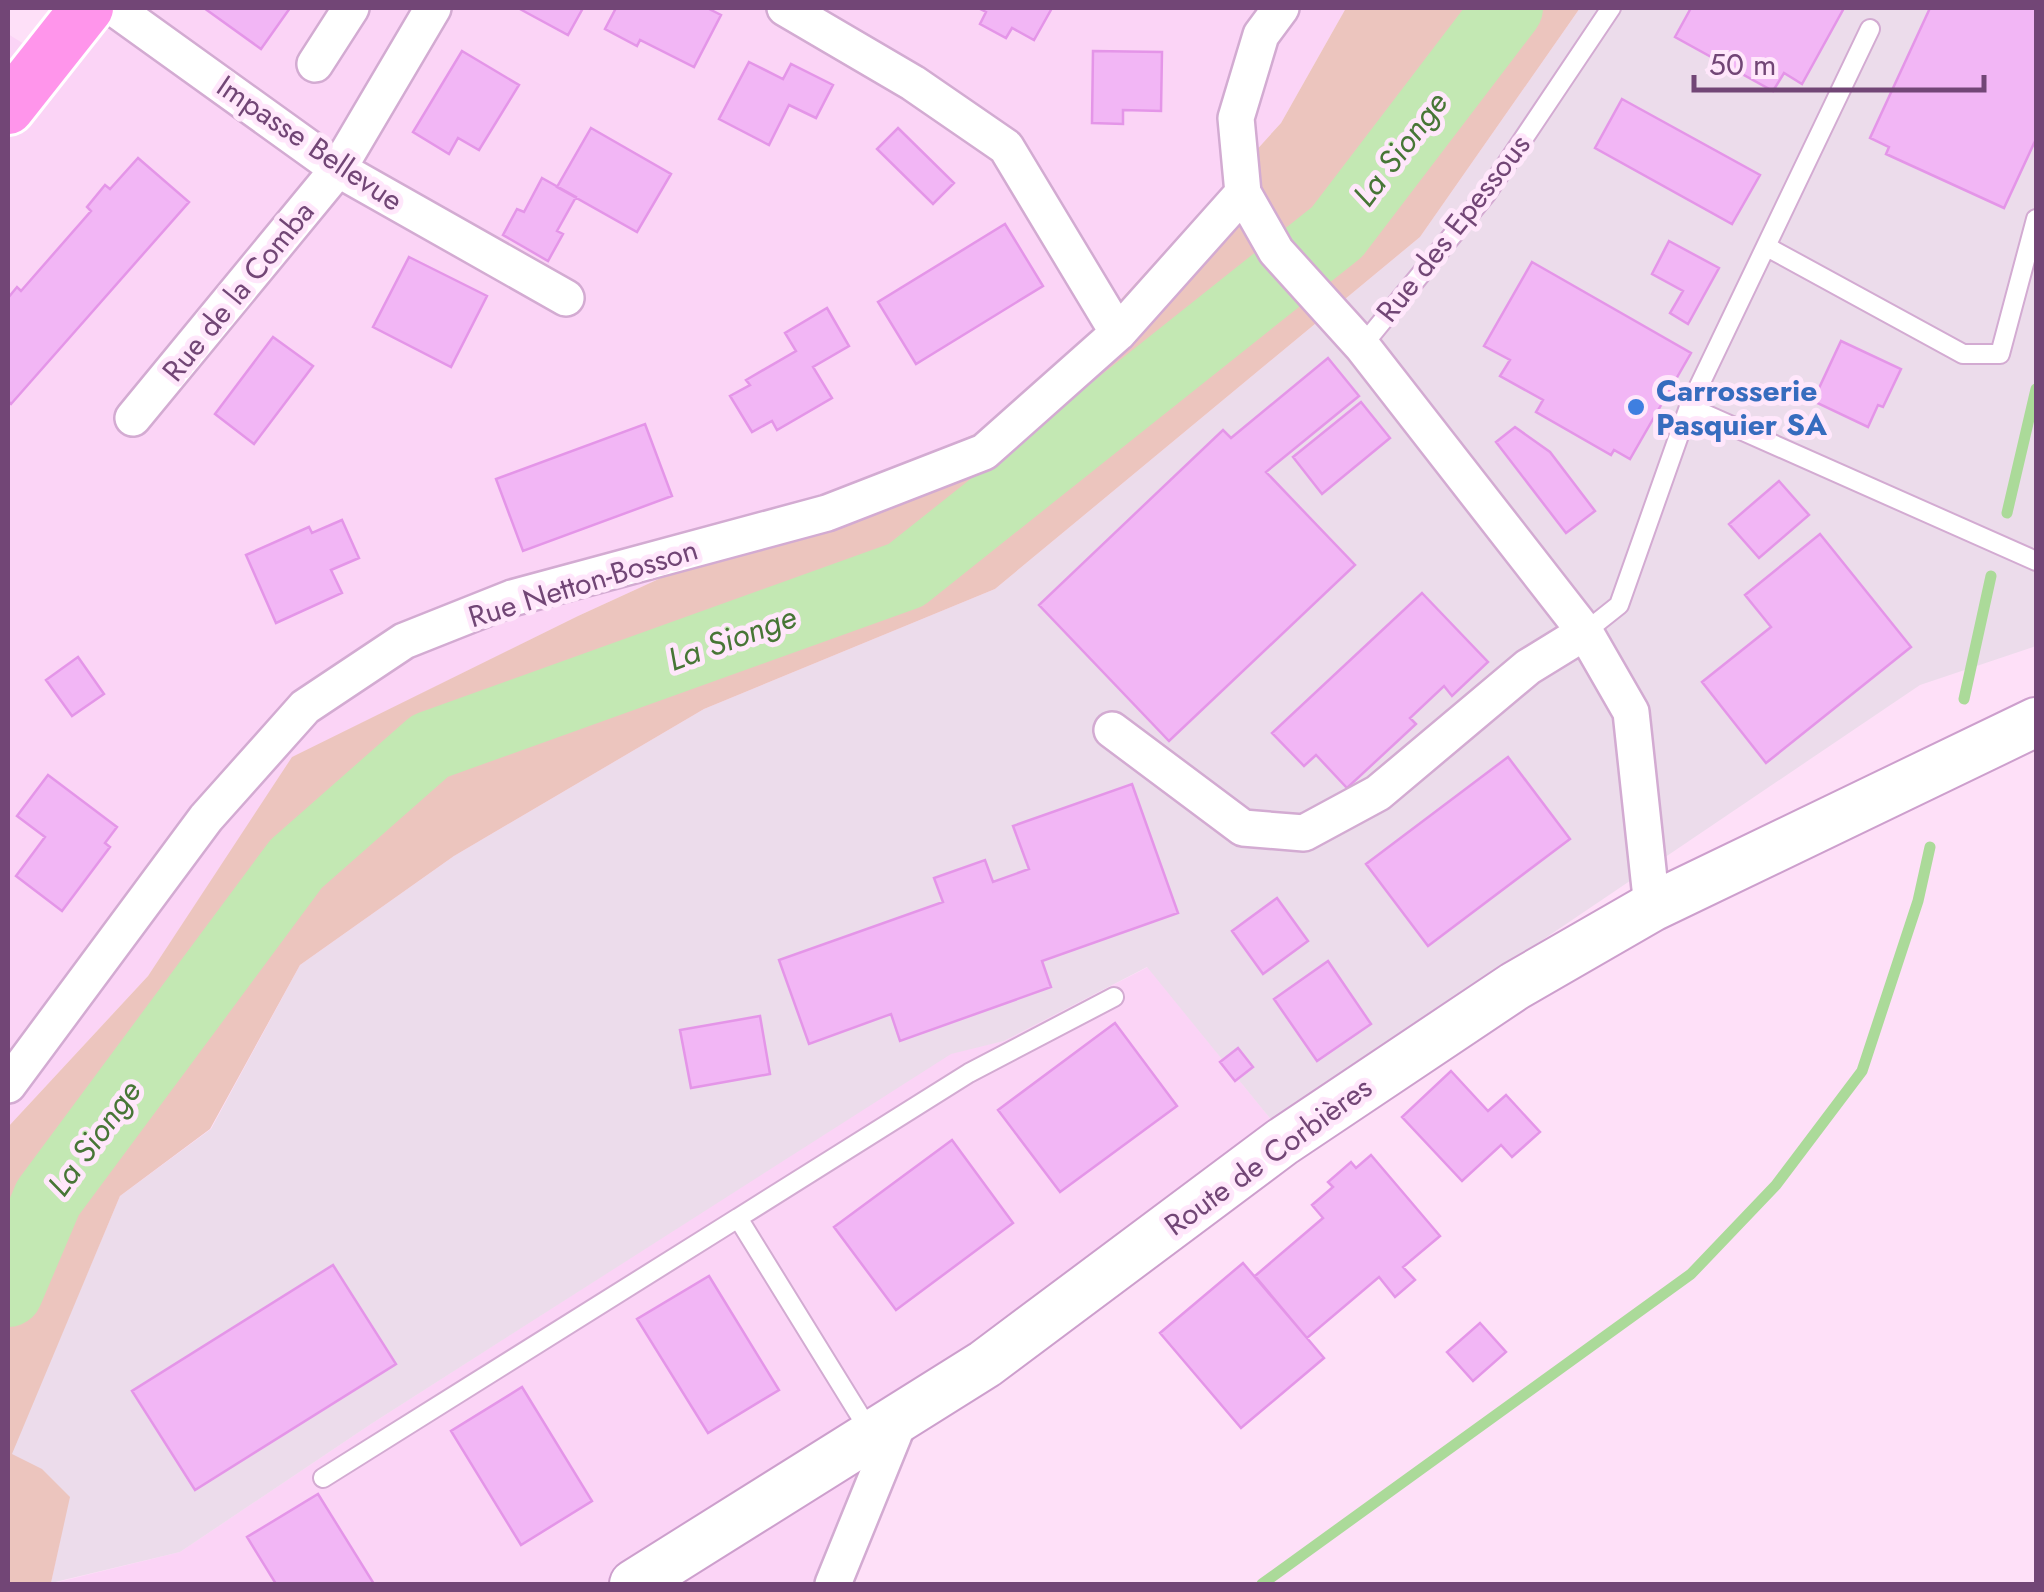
<svg xmlns="http://www.w3.org/2000/svg" width="2044" height="1592" viewBox="0 0 2044 1592" font-family="Jost,sans-serif">
<rect width="100%" height="100%" fill="#fee0f8"/>
<!-- residential -->
<path fill="#fbd4f6" d="M 107,8 L 1346,8 L 1281,123 L 1016,415 L 578,616 L 293,757 L 148,976 L 8,1127 L 8,34 L 69,72 Z
M 1148,967 L 1273,1122 L 901,1417 L 833,1584 L 50,1584 L 180,1552 L 371,1424 L 951,1053 L 1004,1041 Z"/>
<!-- industrial -->
<path fill="#ecdceb" d="M 1580,8 L 2036,8 L 2036,646 L 1920,685 L 1273,1122 L 1147,967 L 1004,1041 L 951,1054 L 371,1424 L 180,1552 L 51,1583 L 69,1497 L 11,1454 L 120,1196 L 211,1129 L 300,965 L 454,856 L 704,709 L 995,589 L 1420,237 Z"/>
<!-- green -->
<path fill="#ecc5be" d="M 1346,8 L 1580,8 L 1420,237 L 995,589 L 704,709 L 454,856 L 300,965 L 210,1129 L 120,1196 L 12,1454 L 42,1469 L 70,1497 L 51,1583 L 8,1584 L 8,1127 L 148,976 L 292,757 L 578,616 L 1016,415 L 1281,123 Z"/>
<g fill="none" stroke-linecap="round" stroke-linejoin="round">
<!-- stream -->
<path stroke="#abda99" stroke-width="11" d="M 2007,513 L 2036,389
M 1964,699 L 1991,576
M 1262,1584 L 1691,1274 L 1776,1185 L 1862,1071 L 1918,901 L 1930,847"/>
<!-- river -->
<path stroke="#c3e8b3" stroke-width="70" d="M 8,1292 L 48,1198 L 296,864 L 430,746 L 906,575 L 1337,232 L 1508,8"/>
</g>
<!-- building -->
<path fill="#f2b6f5" stroke="#e495e8" stroke-width="2.5" d="M 204,8 L 290,8 L 261,49 Z
M 518,8 L 583,8 L 568,35 Z
M 616,8 L 707,8 L 721,15 L 694,67 L 640,40 L 637,46 L 605,29 Z
M 978,8 L 1052,8 L 1034,40 L 1012,28 L 1006,38 L 980,24 L 986,12 Z
M 1691,8 L 1844,8 L 1802,84 L 1784,73 L 1773,91 L 1675,37 Z
M 1930,8 L 2036,8 L 2036,139 L 2004,208 L 1886,154 L 1889,147 L 1870,138 Z
M 462,51 L 519,85 L 479,150 L 458,138 L 449,154 L 413,132 Z
M 1093,51 L 1162,52 L 1161,111 L 1123,110 L 1123,124 L 1092,123 Z
M 749,62 L 783,79 L 791,64 L 833,85 L 816,118 L 789,105 L 769,145 L 719,119 Z
M 1622,99 L 1760,175 L 1732,224 L 1595,148 Z
M 591,128 L 671,174 L 637,232 L 557,187 Z
M 898,128 L 954,183 L 933,204 L 877,149 Z
M 138,158 L 189,202 L 11,404 L 8,401 L 8,298 L 17,287 L 21,291 L 91,211 L 87,207 L 105,185 L 110,189 Z
M 542,178 L 576,197 L 557,231 L 563,234 L 548,261 L 503,235 L 517,209 L 524,212 Z
M 1005,224 L 1043,286 L 916,364 L 878,302 Z
M 1669,241 L 1719,268 L 1688,324 L 1670,313 L 1683,291 L 1652,274 Z
M 409,257 L 487,296 L 451,367 L 373,327 Z
M 1532,262 L 1691,353 L 1630,459 L 1614,450 L 1611,455 L 1536,412 L 1543,400 L 1500,376 L 1510,360 L 1484,346 Z
M 827,308 L 849,346 L 813,367 L 832,398 L 777,430 L 772,421 L 752,432 L 730,396 L 750,385 L 746,380 L 796,351 L 785,333 Z
M 273,337 L 313,366 L 254,444 L 215,414 Z
M 1841,341 L 1901,369 L 1883,407 L 1878,405 L 1868,427 L 1813,401 Z
M 1328,358 L 1359,396 L 1266,472 L 1355,565 L 1169,741 L 1039,605 L 1223,430 L 1231,438 Z
M 1361,402 L 1390,438 L 1322,494 L 1293,457 Z
M 645,424 L 672,496 L 523,551 L 496,479 Z
M 1515,427 L 1550,452 L 1595,511 L 1566,533 L 1496,442 Z
M 1779,481 L 1809,515 L 1759,558 L 1729,524 Z
M 342,520 L 359,558 L 331,570 L 342,593 L 276,623 L 246,555 L 309,527 L 312,533 Z
M 1820,534 L 1911,647 L 1766,763 L 1702,682 L 1771,627 L 1745,595 Z
M 1422,593 L 1488,662 L 1452,696 L 1444,686 L 1410,718 L 1416,724 L 1347,788 L 1316,755 L 1304,766 L 1272,733 Z
M 78,657 L 104,694 L 72,716 L 46,680 Z
M 1508,757 L 1570,839 L 1428,946 L 1366,864 Z
M 48,775 L 117,827 L 105,843 L 110,847 L 62,911 L 16,876 L 45,837 L 17,816 Z
M 1132,784 L 1178,913 L 1042,961 L 1051,987 L 900,1041 L 891,1014 L 809,1044 L 779,960 L 943,902 L 934,878 L 985,860 L 993,882 L 1029,869 L 1013,826 Z
M 1277,898 L 1308,941 L 1263,974 L 1232,931 Z
M 1328,961 L 1371,1024 L 1317,1061 L 1274,999 Z
M 760,1016 L 770,1074 L 691,1088 L 680,1030 Z
M 1115,1023 L 1177,1106 L 1060,1192 L 998,1110 Z
M 1238,1048 L 1253,1067 L 1235,1081 L 1220,1062 Z
M 1451,1071 L 1488,1111 L 1506,1095 L 1540,1132 L 1512,1157 L 1501,1145 L 1462,1181 L 1402,1117 Z
M 952,1140 L 1013,1223 L 896,1310 L 834,1227 Z
M 1371,1155 L 1440,1236 L 1403,1267 L 1415,1280 L 1395,1297 L 1379,1277 L 1307,1338 L 1255,1276 L 1323,1218 L 1312,1205 L 1333,1187 L 1328,1182 L 1351,1162 L 1356,1168 Z
M 1243,1263 L 1324,1358 L 1241,1428 L 1160,1333 Z
M 333,1265 L 396,1364 L 195,1490 L 132,1391 Z
M 709,1276 L 779,1390 L 708,1433 L 637,1319 Z
M 1480,1323 L 1506,1352 L 1473,1381 L 1447,1352 Z
M 522,1387 L 592,1501 L 521,1545 L 451,1431 Z
M 318,1494 L 374,1584 L 276,1584 L 247,1537 Z"/>
<g fill="none" stroke-linecap="round" stroke-linejoin="round">
<defs>
<path id="lane" d="M 1769,248 L 1963,354 L 2000,354 L 2036,219
M 1362,346 L 1487,193 L 1611,8
M 1689,407 L 2036,561
M 1585,632 L 1619,605 L 1689,407 L 1870,29
M 738,1218 L 969,1073 L 1114,997
M 323,1478 L 738,1218 L 872,1435"/>
<path id="street" d="M 114,8 L 338,169 L 566,298
M 785,8 L 913,83 L 1006,147 L 1118,333
M 1281,8 L 1261,35 L 1236,118 L 1243,193 L 1276,251 L 1362,346 L 1585,632 L 1631,712 L 1652,907
M 315,64 L 351,8
M 133,418 L 338,169 L 433,8
M 1112,730 L 1243,828 L 1304,833 L 1378,793 L 1528,667 L 1585,632
M 8,1085 L 206,818 L 305,707 L 404,641 L 512,598 L 827,513 L 984,452 L 1118,333 L 1243,193
M 833,1584 L 901,1417"/>
<path id="secondary" d="M 634,1584 L 985,1364 L 1282,1142 L 1515,986 L 1652,907 L 2036,722"/>
<path id="primary" d="M 8,108 L 87,8"/>
</defs>
<!-- lane casing -->
<use href="#lane" stroke="#d3abd2" stroke-width="22"/>
<!-- street casing -->
<use href="#street" stroke="#d3abd2" stroke-width="40"/>
<!-- secondary casing -->
<use href="#secondary" stroke="#cd9fcd" stroke-width="52"/>
<!-- primary casing -->
<use href="#primary" stroke="#fff" stroke-width="58"/>
<!-- lane -->
<use href="#lane" stroke="#fff" stroke-width="18"/>
<!-- street -->
<use href="#street" stroke="#fff" stroke-width="35"/>
<!-- secondary -->
<use href="#secondary" stroke="#fff" stroke-width="48"/>
<!-- primary -->
<use href="#primary" stroke="#ff95eb" stroke-width="52"/>
</g>
<!-- markers -->
<circle fill="#3f7fe0" stroke="#ffe7fb" stroke-width="4" cx="1636" cy="407" r="10"/>
<g text-anchor="middle" dominant-baseline="central" stroke-width="10" stroke-linejoin="round" paint-order="stroke">
<!-- street labels -->
<g font-size="30" fill="#724676" stroke="#ffe7fb">
<text transform="translate(310 143) rotate(34)">Impasse Bellevue</text>
<text transform="translate(1453 228) rotate(-52)">Rue des Epessous</text>
<text transform="translate(238 291) rotate(-51)">Rue de la Comba</text>
<text transform="translate(583 583) rotate(-17)">Rue Netton-Bosson</text>
<text transform="translate(1268 1156) rotate(-36)">Route de Corbières</text>
</g>
<!-- shop labels -->
<g font-size="30" font-weight="bold" fill="#366cbe" stroke="#ffe7fb" text-anchor="start">
<text x="1656" y="390">Carrosserie<tspan x="1656" dy="34">Pasquier SA</tspan></text>
</g>
<!-- water labels -->
<g font-size="32" font-style="italic" fill="#477636" stroke="#ffe7fb">
<text transform="translate(1400 149) rotate(-53)">La Sionge</text>
<text transform="translate(732 638) rotate(-20)">La Sionge</text>
<text transform="translate(94 1138) rotate(-54)">La Sionge</text>
</g>
</g>
<!-- border -->
<rect width="2044" height="1592" fill="none" stroke="#724676" stroke-width="20"/>
<!-- scale -->
<path d="M1694 75v15h290v-15" fill="none" stroke="#724676" stroke-width="5"/>
<text x="1709" y="75" font-size="30" fill="#724676" stroke="#ffe7fb" stroke-width="8" paint-order="stroke">50 m</text>
</svg>
